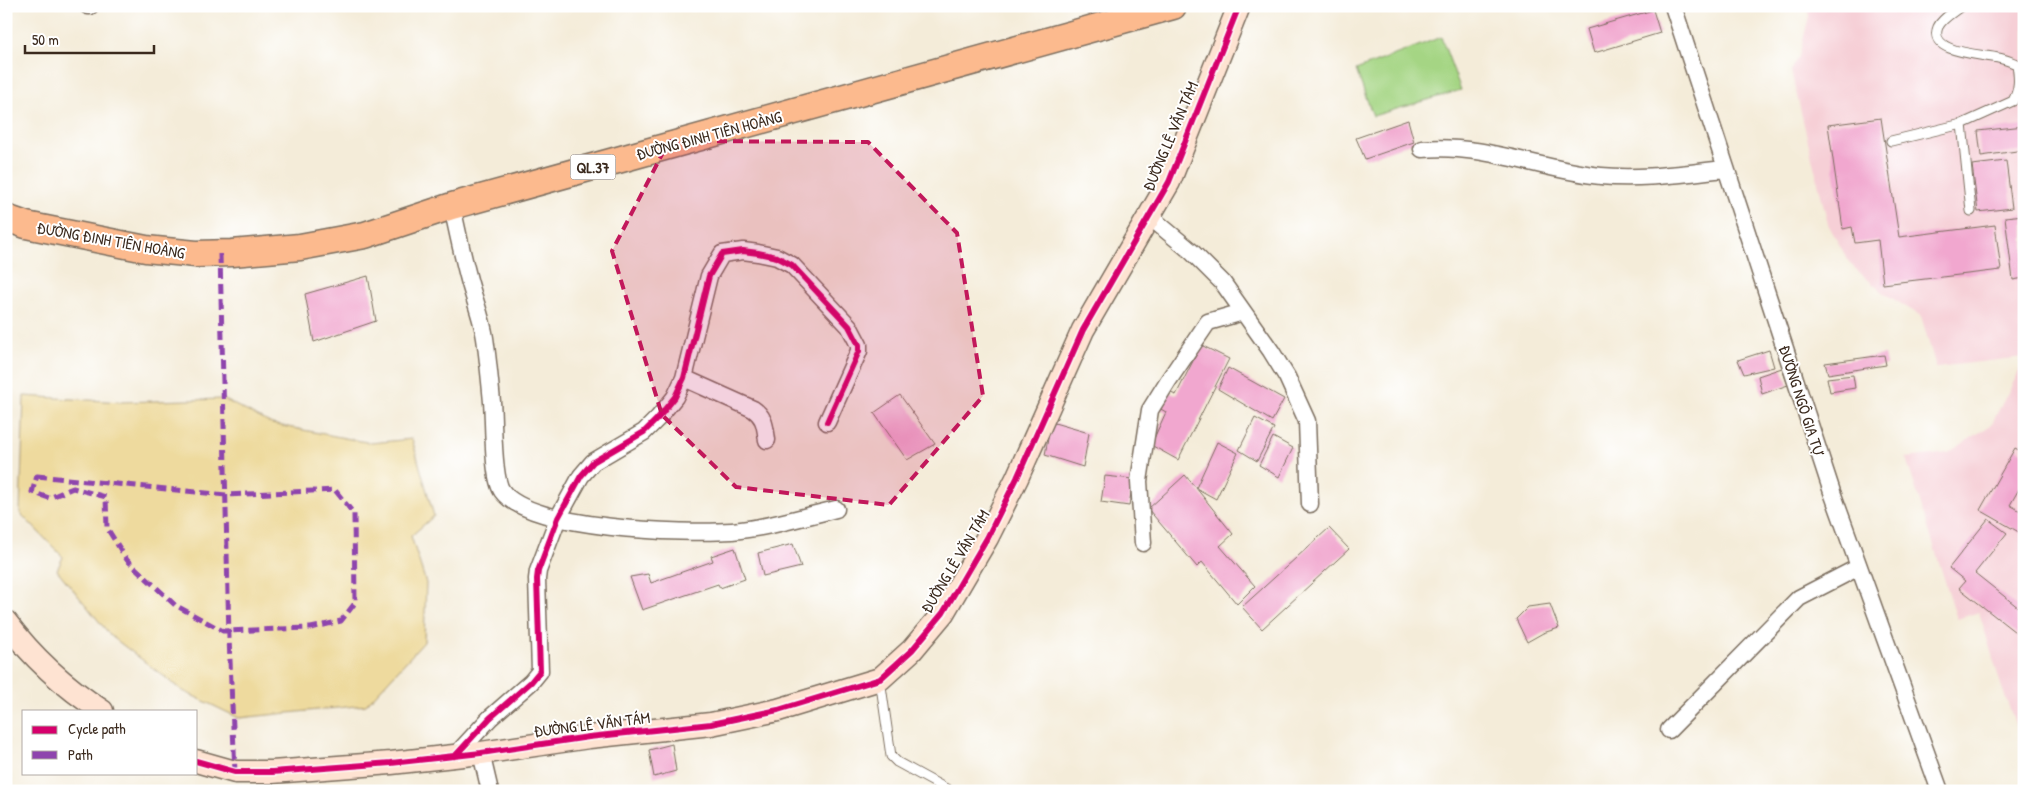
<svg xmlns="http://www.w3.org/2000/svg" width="2030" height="797" viewBox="0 0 2030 797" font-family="'Patrick Hand',sans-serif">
<rect width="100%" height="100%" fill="#fff"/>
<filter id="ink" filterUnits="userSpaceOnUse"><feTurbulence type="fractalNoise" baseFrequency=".02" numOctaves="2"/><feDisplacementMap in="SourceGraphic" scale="10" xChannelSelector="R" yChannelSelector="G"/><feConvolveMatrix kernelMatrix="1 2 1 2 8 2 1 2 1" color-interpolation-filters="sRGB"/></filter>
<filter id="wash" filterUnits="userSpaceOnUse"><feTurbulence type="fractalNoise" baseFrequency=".0096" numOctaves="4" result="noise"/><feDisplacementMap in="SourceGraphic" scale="20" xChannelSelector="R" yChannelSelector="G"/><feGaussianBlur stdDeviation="1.12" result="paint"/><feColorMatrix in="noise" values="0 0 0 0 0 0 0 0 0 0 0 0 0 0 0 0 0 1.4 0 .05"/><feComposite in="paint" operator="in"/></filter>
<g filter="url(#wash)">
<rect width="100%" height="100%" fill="#f4ecd9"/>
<!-- built -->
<path fill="#f6cfd6" d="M 1807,6 L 2024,6 L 2024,357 L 1936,367 L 1921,316 L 1882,292 L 1850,264 L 1828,224 L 1791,71 L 1799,56 L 1809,16 Z
M 2024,362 L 2024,747 L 2002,688 L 1979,612 L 1957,619 L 1906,458 L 1948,453 L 1991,425 Z"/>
<!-- green -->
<path fill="#a5d584" stroke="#708051" d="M 1441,37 L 1461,90 L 1373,116 L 1356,70 Z"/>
<!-- sand -->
<path fill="#eeda9e" stroke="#94825e" d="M 24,396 L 121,402 L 223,399 L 272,424 L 371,443 L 412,439 L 434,516 L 411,536 L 426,583 L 424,642 L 366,705 L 239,718 L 183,691 L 111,636 L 57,570 L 63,557 L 20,513 Z"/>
<g id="blocks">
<!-- building -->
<path fill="#f1a7cf" d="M 1653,10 L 1660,33 L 1594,53 L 1587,29 Z
M 1881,118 L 1899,237 L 1995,225 L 2001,270 L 1883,284 L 1878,240 L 1855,243 L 1852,227 L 1843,229 L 1828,125 Z
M 1408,120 L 1414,142 L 1365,159 L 1356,138 Z
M 2024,126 L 2024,150 L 1981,156 L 1978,131 Z
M 2006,161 L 2012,208 L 1978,212 L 1972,165 Z
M 2024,215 L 2024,278 L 2013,280 L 2005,217 Z
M 368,276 L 376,321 L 314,342 L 305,294 Z
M 1201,345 L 1229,359 L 1178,460 L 1151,445 L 1166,412 L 1159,408 L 1168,392 L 1176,395 Z
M 1769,350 L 1774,367 L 1744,374 L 1738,360 Z
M 1884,355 L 1886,365 L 1828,374 L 1825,363 Z
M 1228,368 L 1284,399 L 1272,421 L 1218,389 Z
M 1782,368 L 1788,385 L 1762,394 L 1758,376 Z
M 1853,375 L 1855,388 L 1830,392 L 1827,378 Z
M 900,395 L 935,444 L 907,460 L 874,413 Z
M 1255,418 L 1274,428 L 1257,461 L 1239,450 Z
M 1051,422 L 1089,433 L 1083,467 L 1045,455 Z
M 1273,437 L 1293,448 L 1279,477 L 1259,465 Z
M 1217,442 L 1238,453 L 1216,499 L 1196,488 L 1233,534 L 1220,546 L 1255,586 L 1237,604 L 1202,562 L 1197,567 L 1148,509 L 1185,475 L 1196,488 Z
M 2015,448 L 2024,453 L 2024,480 L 2010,505 L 2024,513 L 2024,535 L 1980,510 Z
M 1105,476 L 1133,479 L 1129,506 L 1101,502 Z
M 1988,519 L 2007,533 L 1975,573 L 2024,612 L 2024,639 L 1959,588 L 1965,581 L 1949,568 Z
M 1329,528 L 1349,549 L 1262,629 L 1242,607 Z
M 793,544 L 801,567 L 763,576 L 758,553 Z
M 735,548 L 745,579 L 720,588 L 718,584 L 642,610 L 630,577 L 648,574 L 651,583 L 713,561 L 711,556 Z
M 1550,604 L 1559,628 L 1543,633 L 1527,642 L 1516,619 L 1528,607 Z
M 672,744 L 676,771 L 654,777 L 649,750 Z"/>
</g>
</g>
<g filter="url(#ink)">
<use href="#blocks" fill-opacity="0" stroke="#7c6e5f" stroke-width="1"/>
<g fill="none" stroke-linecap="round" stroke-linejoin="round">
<defs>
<path id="lane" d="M 1962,124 L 1971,211
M 1891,141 L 1962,124 L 2013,101 C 2020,88 2019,78 2017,64 C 2011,62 2005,59 1998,58 C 1984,54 1927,54 1938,27 C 1942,18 1954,12 1961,6
M 880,679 L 891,756 L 897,762 L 950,791"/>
<path id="street" d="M 88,6 L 90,6
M 1673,6 L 1832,492 L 1940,791
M 1422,149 C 1484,143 1540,170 1601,176 C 1642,180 1685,173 1726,169
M 452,206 C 457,230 462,253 468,276 C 473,297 482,317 485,338 C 488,359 490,381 492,402 C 494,422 492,477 502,491 C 529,530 686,534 732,531 C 767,528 802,517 836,509
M 1149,216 L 1192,252 L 1223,283 L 1271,351 L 1287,377 L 1307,421 L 1310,504
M 684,378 L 753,409 C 765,417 765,427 767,440
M 1143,543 L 1139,481 L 1150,410 L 1168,381 L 1208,322 L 1243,312
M 1669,730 L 1799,598 L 1859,567
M 481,753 L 490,791
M 455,756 L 490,718 L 531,682 L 540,671 L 537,579 L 538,571 L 558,518 L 581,476 L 593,462 L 644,432 L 658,418 L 675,397 L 684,378 L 709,276 L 722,254 L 743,251 L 758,253 L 777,257 L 792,265 L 849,326 L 859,345 L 859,351 L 827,422"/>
<path id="secondary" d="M 6,622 C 32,657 65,687 102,711
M 196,761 L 235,772 L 272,772 L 391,763 L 481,753 L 589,737 L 711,724 L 778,710 L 880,679 L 912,650 L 943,613 L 987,538 L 1017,478 L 1083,330 L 1169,182 L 1239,6"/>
<path id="primary" d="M 6,218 L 26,225 L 146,249 L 196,254 L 232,253 L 300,247 L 365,235 L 452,206 L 1173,6"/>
</defs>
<!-- lane casing -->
<use href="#lane" stroke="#7c6e5f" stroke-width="11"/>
<!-- street casing -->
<use href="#street" stroke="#7c6e5f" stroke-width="19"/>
<!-- secondary casing -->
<use href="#secondary" stroke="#7c6e5f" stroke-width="25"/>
<!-- primary casing -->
<use href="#primary" stroke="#7c6e5f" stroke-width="29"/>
<!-- lane -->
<use href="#lane" stroke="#fff" stroke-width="9"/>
<!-- street -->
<use href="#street" stroke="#fff" stroke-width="16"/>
<!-- secondary -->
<use href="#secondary" stroke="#fee3d2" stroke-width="22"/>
<!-- primary -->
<use href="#primary" stroke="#fcba8e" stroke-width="26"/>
<!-- quiet -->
<path stroke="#8e44ad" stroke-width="5" stroke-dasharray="10 5" stroke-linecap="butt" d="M 220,254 L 229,638 L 235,772
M 37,476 L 226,495 L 335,490 L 354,514 L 355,603 L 341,621 L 311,628 L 223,631 L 175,605 L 127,560 L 107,528 L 106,497 L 73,488 L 49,498 L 32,492 Z"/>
<defs>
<path id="cycleway" d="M 455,756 L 490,718 L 531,682 L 540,671 L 537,579 L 538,571 L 558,518 L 581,476 L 593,462 L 644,432 L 658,418 L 675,397 L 684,378 L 709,276 L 722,254 L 743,251 L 758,253 L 777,257 L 792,265 L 849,326 L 859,345 L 859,351 L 827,422
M 196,761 L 235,772 L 272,772 L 391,763 L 481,753 L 589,737 L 711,724 L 778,710 L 880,679 L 912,650 L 943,613 L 987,538 L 1017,478 L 1083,330 L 1169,182 L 1239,6"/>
</defs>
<!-- cycleway casing -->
<use href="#cycleway" stroke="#fff" stroke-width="9"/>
<!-- cycleway -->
<use href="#cycleway" stroke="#d6006c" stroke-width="6"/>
</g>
</g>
<!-- marked area -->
<path fill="#c2185b" fill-opacity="0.2" stroke="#c2185b" stroke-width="4" stroke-dasharray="10 6" stroke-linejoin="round" d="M 669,141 L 868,142 L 957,233 L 983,396 L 889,505 L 736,487 L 662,415 L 612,251 Z"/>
<g text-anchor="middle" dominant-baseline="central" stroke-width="4" stroke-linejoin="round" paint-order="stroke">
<!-- shield labels -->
<rect fill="#fff" stroke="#766a62" stroke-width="1" x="570.5" y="154.5" width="45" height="25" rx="4"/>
<g font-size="15" font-weight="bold" fill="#3b2a1e">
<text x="593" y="167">QL.37</text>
</g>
<!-- street labels -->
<g font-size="16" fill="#3b2a1e" stroke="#fff">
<text transform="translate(709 135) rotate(-15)">ĐƯỜNG ĐINH TIÊN HOÀNG</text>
<text transform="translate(1170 136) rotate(-67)">ĐƯỜNG LÊ VĂN TÁM</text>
<text transform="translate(111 240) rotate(10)">ĐƯỜNG ĐINH TIÊN HOÀNG</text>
<text transform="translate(1802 400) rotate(72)">ĐƯỜNG NGÔ GIA TỰ</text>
<text transform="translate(955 561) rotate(-59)">ĐƯỜNG LÊ VĂN TÁM</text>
<text transform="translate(592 724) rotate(-7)">ĐƯỜNG LÊ VĂN TÁM</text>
</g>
</g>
<!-- margin -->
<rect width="2030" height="797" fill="none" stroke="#fff" stroke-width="25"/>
<!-- legend -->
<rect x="22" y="710" width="175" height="65" fill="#ffffff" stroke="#b1aaa5"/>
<rect x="32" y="726" width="25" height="8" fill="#d6006c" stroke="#b1aaa5"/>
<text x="68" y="734" font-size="15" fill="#3b2a1e">Cycle path</text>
<rect x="32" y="751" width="25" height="8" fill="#8e44ad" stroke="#b1aaa5"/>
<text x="68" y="760" font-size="15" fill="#3b2a1e">Path</text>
<!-- scale -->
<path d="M25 45v8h129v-8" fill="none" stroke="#3b2a1e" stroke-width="2.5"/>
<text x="32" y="45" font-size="15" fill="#3b2a1e" stroke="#ffffff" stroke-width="4" paint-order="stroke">50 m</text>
</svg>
